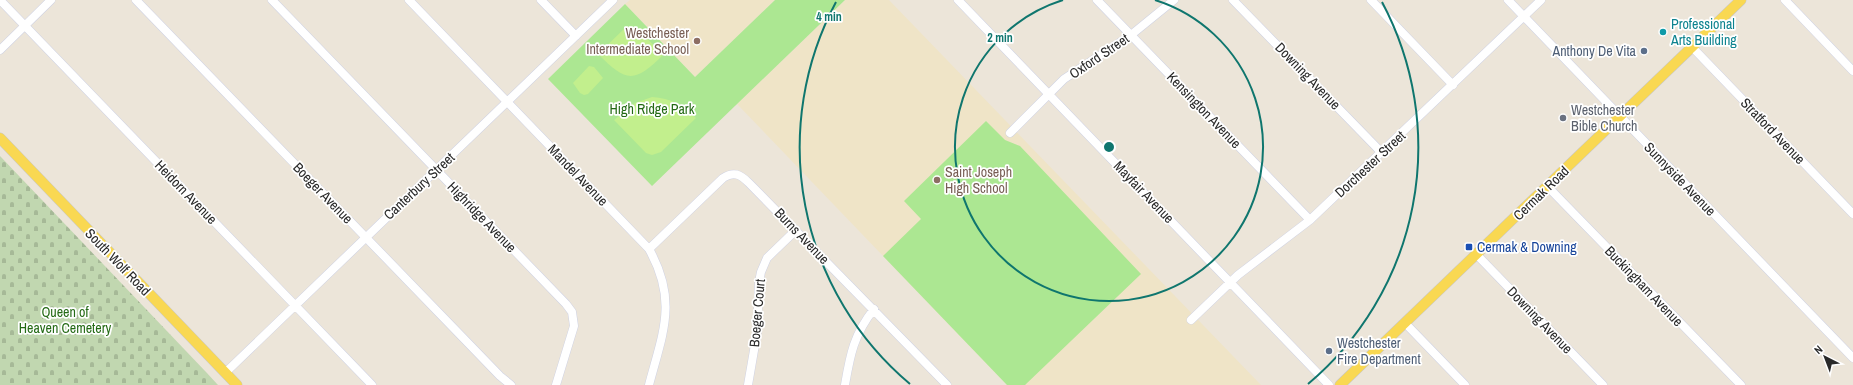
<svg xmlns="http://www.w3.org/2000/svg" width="1853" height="385" viewBox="0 0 1853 385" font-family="'Archivo Narrow',sans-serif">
<defs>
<pattern id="cemetery-stones" width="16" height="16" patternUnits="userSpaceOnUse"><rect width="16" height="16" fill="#c1d7b0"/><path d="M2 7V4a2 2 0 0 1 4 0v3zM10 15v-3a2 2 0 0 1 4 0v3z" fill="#a6b997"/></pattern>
</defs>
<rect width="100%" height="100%" fill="#ece5d9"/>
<!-- education -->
<path fill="#efe4c7" d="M 630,0 L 775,0 L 695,77 L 625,4 Z
M 845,0 L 889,0 L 1261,385 L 1007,385 L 737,104 Z"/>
<!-- cemetery -->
<path fill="url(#cemetery-stones)" d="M 0,156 L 206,372 L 218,385 L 0,385 Z"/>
<!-- park -->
<path fill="#ace792" d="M 775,0 L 845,0 L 652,186 L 548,79 L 625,4 L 695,77 Z
M 986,121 L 1005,140 L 1020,146 L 1141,274 L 1025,385 L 1007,385 L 883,256 L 921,219 L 904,201 Z"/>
<!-- pitch -->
<path fill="#c2ef8d" d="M 630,26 L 638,29 L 663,55 C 634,84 626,82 598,54 L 624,29 Z
M 589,66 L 594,67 L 603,78 L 588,94 L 584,95 L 580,93 L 573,83 Z
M 652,97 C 671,98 683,105 696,118 L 661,152 L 652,155 L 646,153 L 614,120 L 635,103 Z"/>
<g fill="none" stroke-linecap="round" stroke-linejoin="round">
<defs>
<path id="minor" d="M 0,0 L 372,385
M 136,0 L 500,376 L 511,385
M 272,0 L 566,304 L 572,312 L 574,326 L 556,385
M 409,0 L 649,249 C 678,301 663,332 649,385
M 541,0 L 576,36
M 958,0 L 1329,385
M 1097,0 L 1310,220
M 1233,0 L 1382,153
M 1371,0 L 1453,85
M 1508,0 L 1853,358
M 1785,0 L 1853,71
M 1692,47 L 1853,214
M 0,50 L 51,0
M 1010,133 L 1064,79 L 1131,35 L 1174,0
M 1548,187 L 1741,385
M 649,249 L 723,178 C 734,171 740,174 749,183 L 947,385
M 1477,255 L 1603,385
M 1191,320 L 1238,275 L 1310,220 L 1541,0
M 1405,323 L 1465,385
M 225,373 L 613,0
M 748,385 L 757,333 L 759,282 L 761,272 L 767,258 L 796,230
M 845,385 C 850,355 854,334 874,309"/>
<path id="major" d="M 0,138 L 237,385
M 1340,385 L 1741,0"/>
</defs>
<!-- minor casing -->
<use href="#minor" stroke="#cfd2e3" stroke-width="9"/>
<!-- major casing -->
<use href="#major" stroke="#c7c7c7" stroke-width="11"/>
<!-- minor -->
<use href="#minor" stroke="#fff" stroke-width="8"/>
<!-- major -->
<use href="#major" stroke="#f9d852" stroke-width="10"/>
</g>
<!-- distance rings -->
<g fill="none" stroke="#0f766e" stroke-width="2">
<path d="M1155 0A154 154 0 1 1 1063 0"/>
<path d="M910 384A309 309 0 0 1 836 2M1382 2A309 309 0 0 1 1308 384"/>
</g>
<!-- markers -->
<circle fill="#0f9aa8" stroke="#fff" stroke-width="1.5" cx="1663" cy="32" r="4"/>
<g fill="#8d6e63" stroke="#fff" stroke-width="1.5">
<circle cx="697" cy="41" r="4"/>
<circle cx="937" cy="180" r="4"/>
</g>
<g fill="#5c6f8a" stroke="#fff" stroke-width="1.5">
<circle cx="1644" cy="51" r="4"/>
<circle cx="1329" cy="351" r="4"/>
</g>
<circle fill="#6b7280" stroke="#fff" stroke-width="1.5" cx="1563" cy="118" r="4"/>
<rect fill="#1a4fb4" stroke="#fff" stroke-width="1.5" x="1465" y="243" width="8" height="8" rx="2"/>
<g text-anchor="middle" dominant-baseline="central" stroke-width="3.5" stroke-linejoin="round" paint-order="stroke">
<!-- culture labels -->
<g font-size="14" fill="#0d838f" stroke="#fff" text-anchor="start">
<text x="1671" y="24">Professional<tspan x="1671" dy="16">Arts Building</tspan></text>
</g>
<!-- education labels -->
<g font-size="14" fill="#785e54" stroke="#fff" text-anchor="end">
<text x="689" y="33">Westchester<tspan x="689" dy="16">Intermediate School</tspan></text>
<text x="945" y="172" text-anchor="start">Saint Joseph<tspan x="945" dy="16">High School</tspan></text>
</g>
<!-- service labels -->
<g font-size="14" fill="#4e5e75" stroke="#fff" text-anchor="end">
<text x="1636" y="51">Anthony De Vita</text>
<text x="1337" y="343" text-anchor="start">Westchester<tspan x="1337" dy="16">Fire Department</tspan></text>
</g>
<!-- street labels -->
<g font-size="14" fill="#292929" stroke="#fff">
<text transform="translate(1099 56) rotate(-34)">Oxford Street</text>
<text transform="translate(1308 76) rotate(46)">Downing Avenue</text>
<text transform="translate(1204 110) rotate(46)">Kensington Avenue</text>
<text transform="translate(1773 131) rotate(46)">Stratford Avenue</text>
<text transform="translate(1370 164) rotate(-43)">Dorchester Street</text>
<text transform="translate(578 175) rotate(46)">Mandel Avenue</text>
<text transform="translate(1680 179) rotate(46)">Sunnyside Avenue</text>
<text transform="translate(419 186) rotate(-43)">Canterbury Street</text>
<text transform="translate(186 192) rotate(46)">Heidorn Avenue</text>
<text transform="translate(1144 192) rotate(46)">Mayfair Avenue</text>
<text transform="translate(323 193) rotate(46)">Boeger Avenue</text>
<text transform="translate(1541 193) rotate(-44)">Cermak Road</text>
<text transform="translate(482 217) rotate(46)">Highridge Avenue</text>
<text transform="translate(802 236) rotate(46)">Burns Avenue</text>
<text transform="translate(118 262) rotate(46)">South Wolf Road</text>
<text transform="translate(1644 286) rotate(46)">Buckingham Avenue</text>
<text transform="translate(757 313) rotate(-85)">Boeger Court</text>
<text transform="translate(1540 320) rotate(46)">Downing Avenue</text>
</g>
<!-- park labels -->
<g font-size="14" fill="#246a15" stroke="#fff">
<text x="652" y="109">High Ridge Park</text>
<text x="65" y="312">Queen of<tspan x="65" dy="16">Heaven Cemetery</tspan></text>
</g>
<!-- worship labels -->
<g font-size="14" fill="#5b616d" stroke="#fff" text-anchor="start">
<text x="1571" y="110">Westchester<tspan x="1571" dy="16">Bible Church</tspan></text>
</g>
<!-- transit labels -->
<g font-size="14" fill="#164399" stroke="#fff" text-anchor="start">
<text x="1477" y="247">Cermak &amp; Downing</text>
</g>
</g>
<circle cx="1109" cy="147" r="6" fill="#0f766e" stroke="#fff" stroke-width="2"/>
<g font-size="12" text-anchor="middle" font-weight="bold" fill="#0f766e" stroke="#fff" stroke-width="3.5" stroke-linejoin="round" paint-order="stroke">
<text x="829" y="21">4 min</text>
<text x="1000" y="42">2 min</text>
</g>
<!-- north arrow -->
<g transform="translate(1825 357) rotate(318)" stroke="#ffffff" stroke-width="3" paint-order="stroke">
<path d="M0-3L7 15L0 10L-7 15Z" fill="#292929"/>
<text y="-6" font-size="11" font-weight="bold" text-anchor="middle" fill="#292929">N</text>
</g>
</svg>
